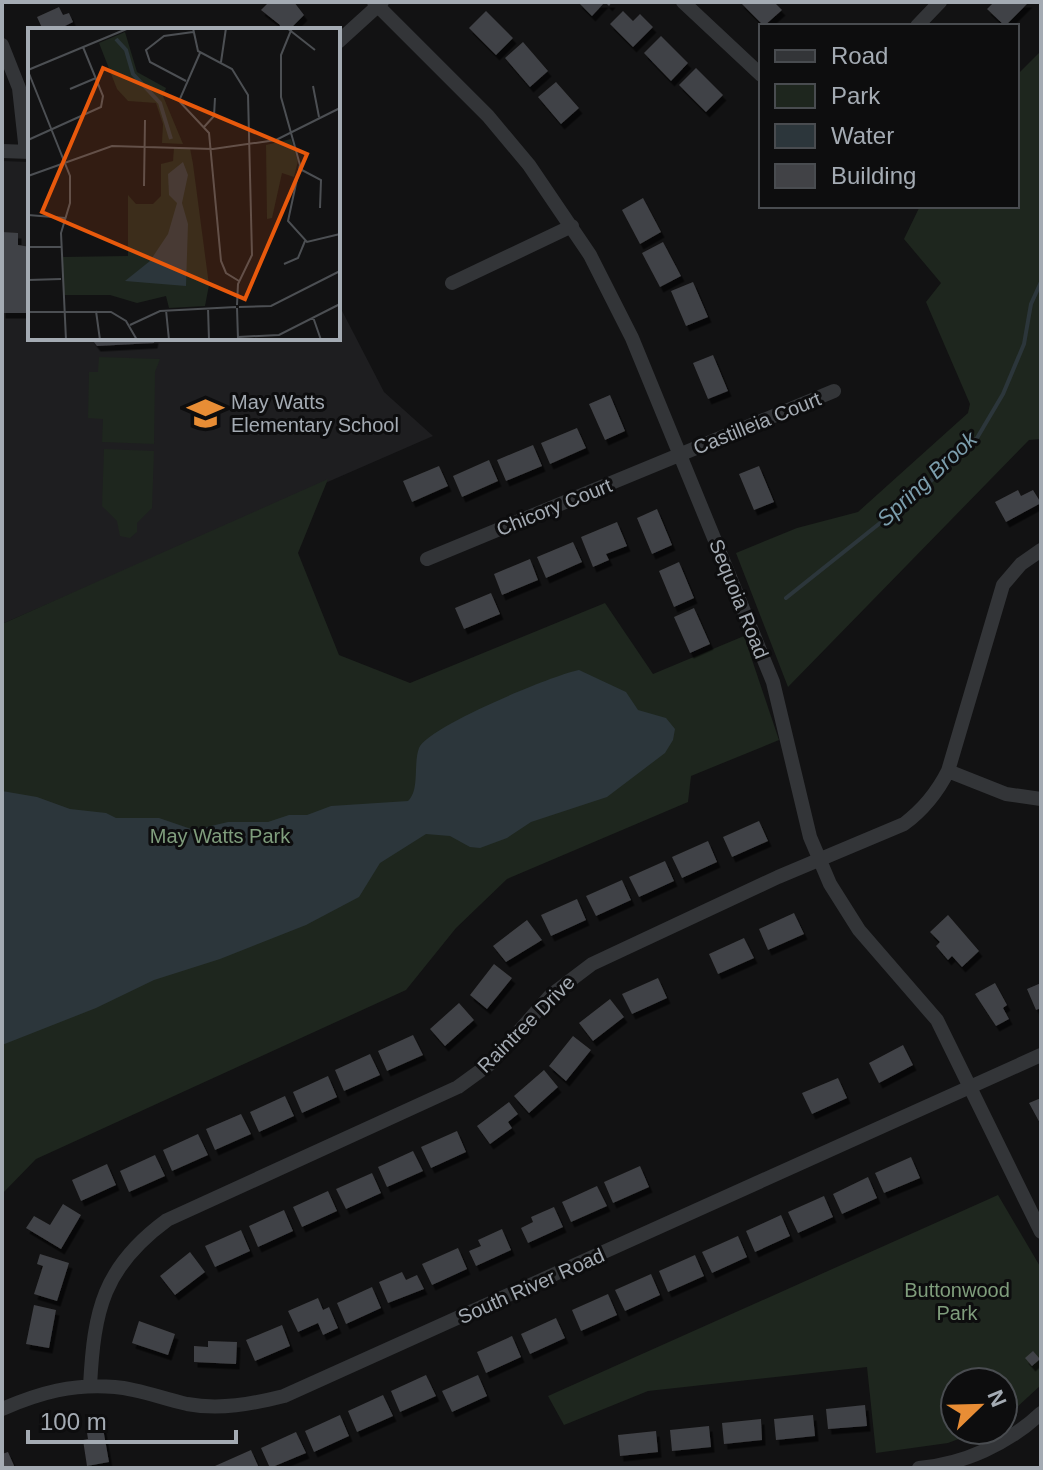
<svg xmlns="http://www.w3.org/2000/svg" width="1043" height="1470" viewBox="0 0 1043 1470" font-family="Helvetica,sans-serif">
<defs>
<filter id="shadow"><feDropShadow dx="3.5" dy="5.5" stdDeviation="0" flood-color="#0009"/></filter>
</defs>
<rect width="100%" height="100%" fill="#121213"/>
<!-- built -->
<path fill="#1e1e20" d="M 2,161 L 30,162 L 30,338 L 338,338 L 338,303 L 384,392 L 433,436 L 2,624 Z"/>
<!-- green -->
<path fill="#1e261e" d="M 1041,51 L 1041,439 L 1029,440 L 788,687 L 736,553 L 797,528 L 858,512 L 968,413 L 970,404 L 926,302 L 941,283 L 904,239 L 920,206 L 1017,206 L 1017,75 Z
M 99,357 L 160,359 L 155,372 L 154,444 L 102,442 L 103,419 L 88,418 L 89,372 L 98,372 Z
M 104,449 L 154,451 L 152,508 L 137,523 L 137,532 L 130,538 L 120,536 L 117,521 L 102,506 Z
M 328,479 L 298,553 L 339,655 L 410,683 L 605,603 L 653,674 L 744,636 L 779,740 L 691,776 L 688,802 L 507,879 L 456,928 L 406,990 L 36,1159 L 2,1194 L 2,624 Z
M 998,1195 L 1041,1268 L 1041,1385 L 1003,1420 L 1003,1382 L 955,1382 L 955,1430 L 982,1430 L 948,1443 L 876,1453 L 867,1367 L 648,1391 L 564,1425 L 548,1396 Z"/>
<!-- water -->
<path fill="#2c363b" d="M 579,670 L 626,692 L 638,710 L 666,718 L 675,729 L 673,740 L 665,753 L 607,797 L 531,822 L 507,838 L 480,848 L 470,847 L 450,836 L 426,834 L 380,863 L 359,897 L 306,925 L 220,959 L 154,980 L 96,1008 L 2,1045 L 2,791 L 37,797 L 70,809 L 106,813 L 116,818 L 159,818 L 194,830 L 228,822 L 268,822 L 289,815 L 307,815 L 331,806 L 408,801 C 420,790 413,764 419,748 C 427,727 553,675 579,670 Z"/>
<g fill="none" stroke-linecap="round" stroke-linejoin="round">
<!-- stream -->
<path stroke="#2c363b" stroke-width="4" d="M 786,598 L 919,492 L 977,438 L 1003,394 L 1024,344 L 1031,304 L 1041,282"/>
</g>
<!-- building -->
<path fill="#414246" filter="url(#shadow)" d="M 269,2 L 294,2 L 304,15 L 289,30 L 279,30 L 280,25 L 261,10 Z
M 578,2 L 612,2 L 609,6 L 605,2 L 592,16 Z
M 740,2 L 774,2 L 782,10 L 764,26 Z
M 994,2 L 1029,2 L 1005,26 L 987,9 Z
M 59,7 L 63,15 L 69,13 L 73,22 L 65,26 L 67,30 L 43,30 L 37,17 Z
M 486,11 L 513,38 L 496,55 L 469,28 Z
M 623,11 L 633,21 L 640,14 L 653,27 L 633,47 L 610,24 Z
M 661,36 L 688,63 L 671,81 L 644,53 Z
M 523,42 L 548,71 L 530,87 L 505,58 Z
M 696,68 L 723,95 L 706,112 L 679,85 Z
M 556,82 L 579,108 L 561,124 L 538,97 Z
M 643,198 L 661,232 L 640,244 L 622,210 Z
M 2,232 L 18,233 L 18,245 L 30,247 L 30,313 L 2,313 Z
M 663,242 L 681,276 L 660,287 L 642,253 Z
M 693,282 L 708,317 L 686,326 L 671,291 Z
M 91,338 L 155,338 L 154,343 L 97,346 Z
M 713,355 L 728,391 L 708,399 L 693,363 Z
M 610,395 L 625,431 L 605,440 L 589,404 Z
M 577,428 L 586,448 L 550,464 L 541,443 Z
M 533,445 L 542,466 L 506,481 L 497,460 Z
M 489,460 L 498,481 L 462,497 L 453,476 Z
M 439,466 L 448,486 L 412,502 L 403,481 Z
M 759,466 L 774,502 L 754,510 L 739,474 Z
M 1018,490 L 1021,496 L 1033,490 L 1041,503 L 1006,522 L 995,502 Z
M 657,509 L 672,545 L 652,554 L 637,518 Z
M 617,522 L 627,546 L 606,554 L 609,560 L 593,567 L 581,537 Z
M 573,542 L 582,562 L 546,578 L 537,557 Z
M 530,559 L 538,580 L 502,595 L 494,574 Z
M 679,562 L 694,598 L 674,607 L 659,571 Z
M 491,593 L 500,614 L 464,629 L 455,608 Z
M 694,608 L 710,644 L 690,653 L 674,617 Z
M 759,821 L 768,841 L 732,857 L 723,837 Z
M 708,841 L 717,862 L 682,878 L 672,857 Z
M 665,861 L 674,881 L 639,897 L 629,877 Z
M 622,880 L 631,900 L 596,916 L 586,896 Z
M 577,899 L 586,920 L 551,936 L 541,915 Z
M 794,913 L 804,934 L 768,950 L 759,929 Z
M 948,915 L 979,951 L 962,967 L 952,956 L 948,960 L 936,946 L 940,942 L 930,932 Z
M 527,920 L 542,940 L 506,962 L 493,946 Z
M 744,938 L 754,958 L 718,974 L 709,954 Z
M 494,964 L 512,978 L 487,1009 L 470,995 Z
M 658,978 L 667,998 L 632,1014 L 622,994 Z
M 995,983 L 1007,1005 L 1003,1008 L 1009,1019 L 996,1026 L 975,994 Z
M 1041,983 L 1041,1008 L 1036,1010 L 1027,989 Z
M 610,999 L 624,1017 L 593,1041 L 579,1023 Z
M 459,1003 L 474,1020 L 445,1046 L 430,1029 Z
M 413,1035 L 423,1055 L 387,1071 L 378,1051 Z
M 573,1036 L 591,1050 L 566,1081 L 549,1066 Z
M 903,1045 L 913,1065 L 879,1083 L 869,1063 Z
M 370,1054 L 380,1075 L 344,1091 L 335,1070 Z
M 544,1070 L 558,1087 L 529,1113 L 514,1096 Z
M 328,1076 L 337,1097 L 302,1113 L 293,1092 Z
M 838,1078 L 847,1098 L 812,1114 L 802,1093 Z
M 285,1096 L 294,1116 L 259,1132 L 250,1112 Z
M 1041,1098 L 1041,1125 L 1029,1103 Z
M 509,1102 L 518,1114 L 508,1122 L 512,1128 L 490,1144 L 477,1126 Z
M 241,1114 L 251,1134 L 215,1150 L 206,1129 Z
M 457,1131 L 466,1152 L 431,1168 L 421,1147 Z
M 198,1134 L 208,1155 L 172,1171 L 163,1150 Z
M 413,1151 L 423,1171 L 387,1187 L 378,1167 Z
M 155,1155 L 165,1176 L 129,1192 L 120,1171 Z
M 911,1157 L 920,1178 L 884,1193 L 875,1173 Z
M 107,1164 L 116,1185 L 81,1201 L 72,1180 Z
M 640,1166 L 649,1187 L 613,1203 L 604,1182 Z
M 372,1173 L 381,1193 L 346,1209 L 336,1189 Z
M 868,1177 L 877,1198 L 842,1214 L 833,1194 Z
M 597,1186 L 607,1206 L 571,1222 L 562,1202 Z
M 328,1191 L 337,1211 L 302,1227 L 293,1207 Z
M 824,1196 L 833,1217 L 798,1233 L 788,1212 Z
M 63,1204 L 81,1215 L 61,1249 L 26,1228 L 34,1216 L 50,1225 Z
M 554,1207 L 563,1227 L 528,1243 L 521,1228 L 533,1222 L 531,1217 Z
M 284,1210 L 293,1231 L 258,1247 L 249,1226 Z
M 781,1215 L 790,1236 L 755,1252 L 746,1231 Z
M 502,1229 L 511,1250 L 476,1266 L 469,1251 L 481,1246 L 478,1240 Z
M 241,1230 L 250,1251 L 215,1267 L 205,1246 Z
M 738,1236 L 747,1257 L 712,1273 L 702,1252 Z
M 458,1248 L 467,1269 L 432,1285 L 422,1264 Z
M 190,1252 L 205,1272 L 175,1295 L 160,1276 Z
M 40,1254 L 69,1263 L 57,1301 L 34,1294 L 43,1266 L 37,1264 Z
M 695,1255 L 704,1276 L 668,1292 L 659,1271 Z
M 402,1272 L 406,1280 L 417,1275 L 424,1289 L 388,1303 L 379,1282 Z
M 651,1274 L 660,1295 L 625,1311 L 615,1290 Z
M 372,1287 L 381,1308 L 346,1324 L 337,1303 Z
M 608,1294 L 617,1315 L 581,1331 L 572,1310 Z
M 318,1298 L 323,1310 L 329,1307 L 338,1328 L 323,1335 L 318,1323 L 298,1332 L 288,1311 Z
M 34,1305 L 56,1310 L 49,1348 L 26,1344 Z
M 556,1318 L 565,1338 L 530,1354 L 521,1334 Z
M 139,1321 L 175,1334 L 168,1355 L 132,1343 Z
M 282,1325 L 290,1346 L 255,1361 L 246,1340 Z
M 512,1336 L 521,1357 L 486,1373 L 477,1352 Z
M 208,1341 L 237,1342 L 236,1364 L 194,1362 L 194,1346 L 208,1347 Z
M 1033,1351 L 1040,1359 L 1032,1366 L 1025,1358 Z
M 426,1375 L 436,1396 L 400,1412 L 391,1391 Z
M 478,1375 L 487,1396 L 452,1412 L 442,1391 Z
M 383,1395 L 393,1416 L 357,1432 L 348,1411 Z
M 865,1405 L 867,1426 L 828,1429 L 826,1409 Z
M 340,1415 L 349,1436 L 314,1452 L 305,1431 Z
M 813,1415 L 815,1436 L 776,1440 L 774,1419 Z
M 761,1419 L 762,1440 L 724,1444 L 722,1423 Z
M 102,1423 L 109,1462 L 87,1466 L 83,1440 L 88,1439 L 86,1426 Z
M 709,1426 L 711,1447 L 672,1451 L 670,1430 Z
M 656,1431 L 658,1452 L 620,1456 L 618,1435 Z
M 296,1432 L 306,1453 L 270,1468 L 261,1448 Z
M 251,1450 L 259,1468 L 216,1468 L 215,1466 Z
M 8,1452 L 15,1468 L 2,1468 L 2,1454 Z"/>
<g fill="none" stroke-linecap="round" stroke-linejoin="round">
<!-- street -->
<path stroke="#333538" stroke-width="14" d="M 374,2 L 488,116 L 529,165 L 590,255 L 632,338 L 773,682 L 810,837 L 830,884 L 859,930 L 937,1020 L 1041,1232
M 683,2 L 761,75
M 917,26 L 940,2
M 338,42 L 382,2
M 2,45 L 19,88 L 26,152
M 2,151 L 30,152
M 452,283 L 572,226
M 427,559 L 834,391
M 948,771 L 1006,794 L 1041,799
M 90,1386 C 94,1310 103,1267 167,1220 L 458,1087 L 491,1063 L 551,995 L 592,964 L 778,877 L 904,824 C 924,809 937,793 948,771 L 1003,585 L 1021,564 L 1041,550
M 2,1409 C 39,1393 74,1383 115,1387 C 140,1389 163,1399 187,1404 C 220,1410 252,1404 284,1396 L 1041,1055
M 919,1468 C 964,1464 1008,1444 1041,1413"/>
</g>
<!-- icons -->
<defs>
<symbol id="school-bare" viewBox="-9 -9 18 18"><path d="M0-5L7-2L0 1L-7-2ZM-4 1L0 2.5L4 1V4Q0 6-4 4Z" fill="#e88d35" stroke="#0d0d0e" stroke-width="2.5" paint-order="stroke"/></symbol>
</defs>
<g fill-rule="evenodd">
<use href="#school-bare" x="180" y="388" width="51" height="51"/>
</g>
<g text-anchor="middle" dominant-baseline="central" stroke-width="6" stroke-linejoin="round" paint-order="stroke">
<!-- poi labels -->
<g font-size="20" fill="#a4abb3" stroke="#0d0d0e" text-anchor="start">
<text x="231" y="402">May Watts<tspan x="231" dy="23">Elementary School</tspan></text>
</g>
<!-- street labels -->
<g font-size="20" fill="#a4abb3" stroke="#0d0d0e">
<text transform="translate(757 423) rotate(-22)">Castilleia Court</text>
<text transform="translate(554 507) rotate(-22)">Chicory Court</text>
<text transform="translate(739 599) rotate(68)">Sequoia Road</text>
<text transform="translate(526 1024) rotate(-45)">Raintree Drive</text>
<text transform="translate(531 1286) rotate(-24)">South River Road</text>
</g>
<!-- park labels -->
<g font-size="20" fill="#7f9d7c" stroke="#0d0d0e">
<text x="220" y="836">May Watts Park</text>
<text x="957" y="1290">Buttonwood<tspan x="957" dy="23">Park</tspan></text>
</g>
<!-- water labels -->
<g font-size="22" font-style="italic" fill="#7c9ead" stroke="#0d0d0e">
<text transform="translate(927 479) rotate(-43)">Spring Brook</text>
</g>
</g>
<!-- overview -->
<g transform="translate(28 28)">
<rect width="312" height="312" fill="#121213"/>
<path d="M 97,4 L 109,44 L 138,60 L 135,68 L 155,116 L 134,115 L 135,96 L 128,75 L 100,73 L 89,61 L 71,15 ZM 263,111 L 270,133 L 266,149 L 254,145 L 244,190 L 239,191 L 238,117 ZM 146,119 L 162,120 L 165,136 L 181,257 L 177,278 L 141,280 L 138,268 L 109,275 L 82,267 L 35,267 L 35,229 L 100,228 L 100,167 L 108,176 L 125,176 L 133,168 L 133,136 L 145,133 Z" fill="#1e261e"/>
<path d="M 155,134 L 160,147 L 154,175 L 160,196 L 158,258 L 97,253 L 122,233 L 140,206 L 149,175 L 141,167 L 140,146 Z" fill="#2c363b"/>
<path fill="none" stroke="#2c363b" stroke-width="4" d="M 88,11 L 98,22 L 105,46 L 132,75 L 143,111"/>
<path fill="none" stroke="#4c4f53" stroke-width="2" d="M 165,0 L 170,23 L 204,41 L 220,67 L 224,227 L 210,256 L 209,277M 259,0 L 287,22M 264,0 L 253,27 L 253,69 L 272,137 L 260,193 L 279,214 L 312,206M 172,25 L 151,73 L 181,105 L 193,233 L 198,245 L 211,253M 193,34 L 198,0M 0,42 L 101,0M 0,43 L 42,148 L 42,175 L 33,205 L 38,312M 158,53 L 122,34 L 118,22 L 136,8 L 165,4M 285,58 L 291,89M 42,61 L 68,50M 176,99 L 186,88 L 187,70M 0,112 L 73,79 L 75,68 L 55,19M 272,141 L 293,152 L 292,180M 0,148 L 84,118 L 185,121 L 248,112 L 312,80M 116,158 L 117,92M 0,187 L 37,190M 0,219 L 33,219M 256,236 L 270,230 L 277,213M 0,252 L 33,251M 211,279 L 243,278 L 312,243M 180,280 L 181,312M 209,280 L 210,311M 138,282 L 141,312M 68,283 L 72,312M 0,284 L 83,284 L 98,293 L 109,312M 285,289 L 293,312M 102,297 L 132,283 L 208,279M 210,309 L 251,307 L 312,276"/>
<path fill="#e8590c" fill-opacity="0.15" stroke="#e8590c" stroke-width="4" d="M 75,40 L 279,126 L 217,271 L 14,184 Z"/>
<rect width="312" height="312" fill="none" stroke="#a4abb3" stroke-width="4"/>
</g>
<!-- border -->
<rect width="1043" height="1470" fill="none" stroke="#a4abb3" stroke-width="8"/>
<!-- legend -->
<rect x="759" y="24" width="260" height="184" fill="#0d0d0e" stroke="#494c50" stroke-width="2"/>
<rect x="775" y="50" width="40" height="12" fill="#333538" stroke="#494c50" stroke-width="2"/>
<text x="831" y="64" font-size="24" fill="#a4abb3">Road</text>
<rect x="775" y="84" width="40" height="24" fill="#1e261e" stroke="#494c50" stroke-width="2"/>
<text x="831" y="104" font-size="24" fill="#a4abb3">Park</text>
<rect x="775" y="124" width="40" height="24" fill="#2c363b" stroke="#494c50" stroke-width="2"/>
<text x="831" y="144" font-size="24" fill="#a4abb3">Water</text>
<rect x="775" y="164" width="40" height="24" fill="#414246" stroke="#494c50" stroke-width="2"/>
<text x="831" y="184" font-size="24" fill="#a4abb3">Building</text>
<!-- north arrow -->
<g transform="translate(979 1406) rotate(67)"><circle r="38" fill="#0d0d0e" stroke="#494c50" stroke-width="2"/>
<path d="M0-6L14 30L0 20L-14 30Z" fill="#e88d35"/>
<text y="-12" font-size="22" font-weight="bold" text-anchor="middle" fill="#a4abb3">N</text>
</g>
<!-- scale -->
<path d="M28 1430v12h208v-12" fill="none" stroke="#a4abb3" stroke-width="4"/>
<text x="40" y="1430" font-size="24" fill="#a4abb3" stroke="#0d0d0e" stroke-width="6" paint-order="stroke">100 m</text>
</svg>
